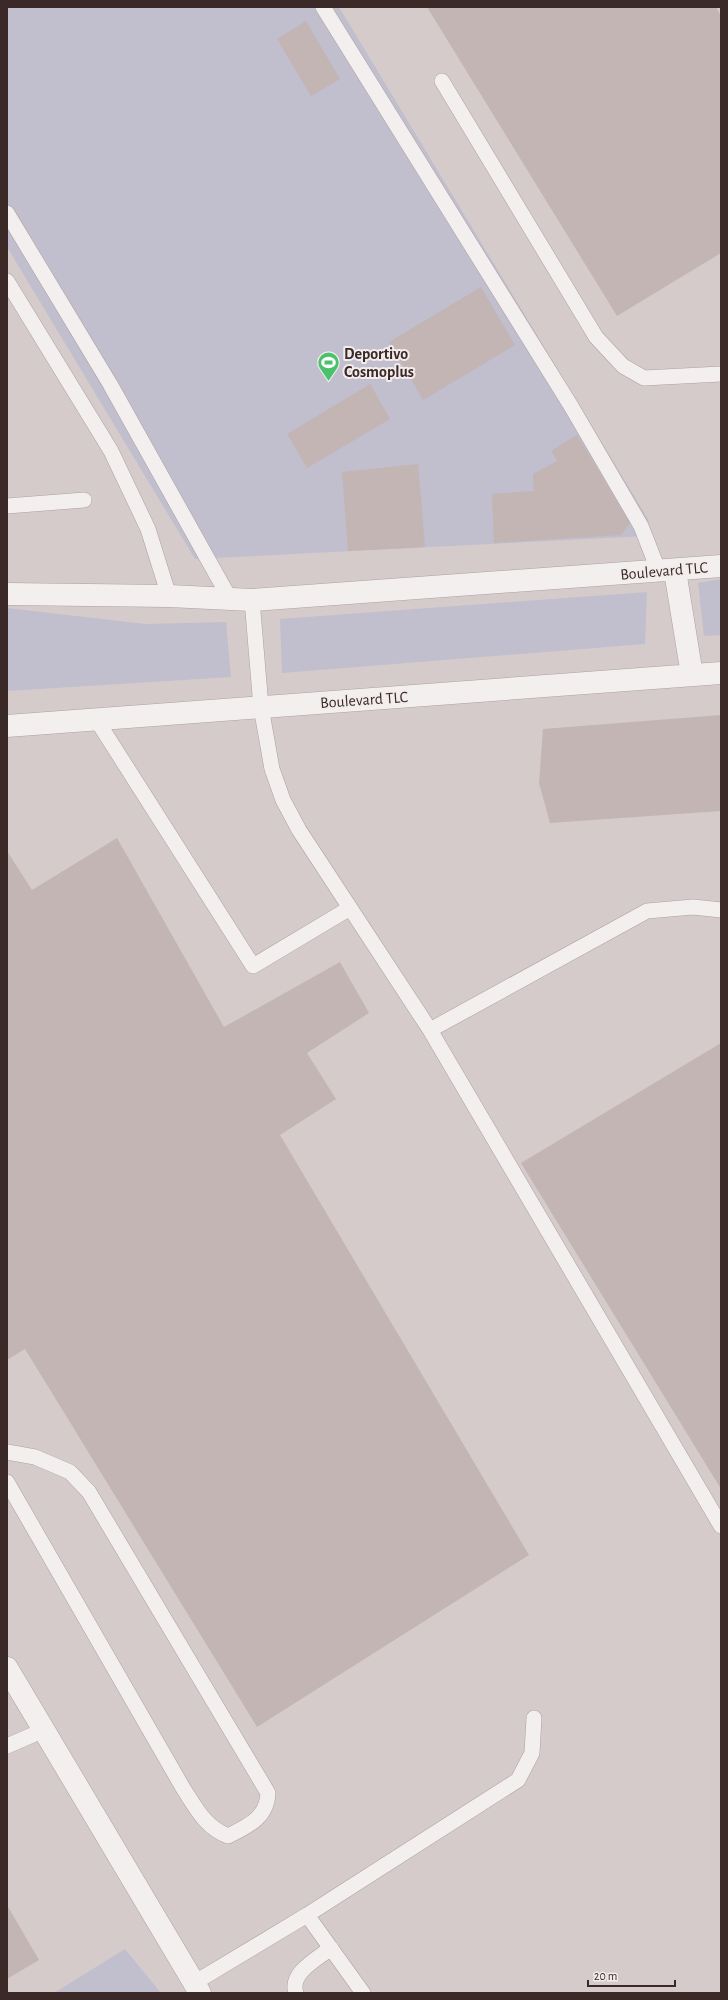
<svg xmlns="http://www.w3.org/2000/svg" width="728" height="2000" viewBox="0 0 728 2000" font-family="'Alegreya Sans',sans-serif">
<rect width="100%" height="100%" fill="#e5dddd"/>
<!-- built -->
<path fill="#d6cbcb" d="M 7,7 L 721,7 L 721,1993 L 7,1993 Z"/>
<!-- grass -->
<path fill="#c1bece" d="M 7,7 L 339,7 L 648,519 L 650,531 L 647,536 L 195,559 L 7,247 Z
M 721,579 L 721,635 L 704,636 L 698,583 Z
M 647,592 L 645,644 L 282,673 L 280,619 Z
M 7,608 L 145,624 L 226,622 L 231,677 L 7,691 Z
M 125,1949 L 161,1993 L 54,1993 Z"/>
<!-- building -->
<path fill="#c2b5b4" d="M 427,7 L 716,7 L 721,16 L 721,253 L 617,316 Z
M 306,21 L 340,79 L 311,96 L 277,39 Z
M 481,287 L 515,345 L 423,400 L 389,342 Z
M 370,384 L 390,419 L 307,468 L 287,434 Z
M 577,435 L 630,523 L 621,535 L 494,543 L 492,494 L 534,491 L 533,474 L 557,461 L 551,451 Z
M 418,464 L 425,547 L 348,551 L 342,472 Z
M 721,715 L 721,811 L 550,823 L 539,783 L 543,729 Z
M 117,838 L 224,1027 L 340,962 L 369,1013 L 307,1053 L 336,1099 L 280,1135 L 529,1555 L 257,1727 L 25,1349 L 7,1360 L 7,851 L 32,890 Z
M 721,1043 L 721,1489 L 521,1163 Z
M 7,1905 L 39,1960 L 7,1979 Z"/>
<g fill="none" stroke-linecap="round" stroke-linejoin="round">
<defs>
<path id="service" d="M 323,7 L 571,406 L 641,526 L 659,572
M 442,81 L 596,337 L 623,366 L 644,378 L 721,374
M 7,213 L 110,384 L 230,599
M 7,281 L 111,451 L 148,529 L 169,596
M 7,506 L 84,500
M 252,600 L 261,707 L 272,769 L 283,800 L 299,830 L 430,1030 L 721,1526
M 96,719 L 253,966 L 350,908
M 430,1030 L 647,911 L 693,907 L 721,910
M 7,1452 L 35,1457 L 70,1472 L 89,1492 L 268,1793 C 267,1818 248,1826 228,1836 C 205,1827 196,1808 183,1788 L 7,1482
M 7,1746 L 44,1730
M 307,1915 L 363,1993
M 194,1983 L 307,1915 L 518,1780 L 532,1753 L 534,1718
M 296,1993 C 289,1973 317,1959 331,1948"/>
<path id="minor" d="M 675,571 L 692,675
M 7,594 L 169,596 L 252,600 L 721,566
M 7,726 L 721,673
M 7,1668 L 200,1993"/>
</defs>
<!-- service casing -->
<use href="#service" stroke="#aba09f" stroke-width="16"/>
<!-- minor casing -->
<use href="#minor" stroke="#aba09f" stroke-width="23"/>
<!-- service -->
<use href="#service" stroke="#f4efef" stroke-width="15"/>
<!-- minor -->
<use href="#minor" stroke="#f4efef" stroke-width="22"/>
</g>
<!-- icons -->
<defs>
<symbol id="stadium-pin" viewBox="-11 -11 22 30"><path d="M0 17L-7.5 6A9.5 9.5 0 1 1 7.5 6Z" fill="#4ac26c" stroke="#f3ecec"/><path d="M0-5a6.5 5 0 1 0 0 10a6.5 5 0 1 0 0-10ZM-3.5-1.8h7v3.6h-7Z" fill="#fff"/></symbol>
</defs>
<g fill-rule="evenodd">
<use href="#stadium-pin" x="316" y="350" width="25" height="34"/>
</g>
<g text-anchor="middle" dominant-baseline="central" stroke-width="4" stroke-linejoin="round" paint-order="stroke">
<!-- poi labels -->
<g font-size="16" font-weight="bold" fill="#3a2927" stroke="#f3ecec" text-anchor="start">
<text x="344" y="354">Deportivo<tspan x="344" dy="18">Cosmoplus</tspan></text>
</g>
<!-- street labels -->
<g font-size="16" fill="#3a2927" stroke="#f3ecec">
<text transform="translate(664 571) rotate(-5)">Boulevard TLC</text>
<text transform="translate(364 700) rotate(-4)">Boulevard TLC</text>
</g>
</g>
<!-- border -->
<rect width="728" height="2000" fill="none" stroke="#3a2927" stroke-width="16"/>
<!-- scale -->
<path d="M588 1980v6h87v-6" fill="none" stroke="#3a2927" stroke-width="2"/>
<text x="594" y="1980" font-size="12" fill="#3a2927" stroke="#f3ecec" stroke-width="3" paint-order="stroke">20 m</text>
</svg>
